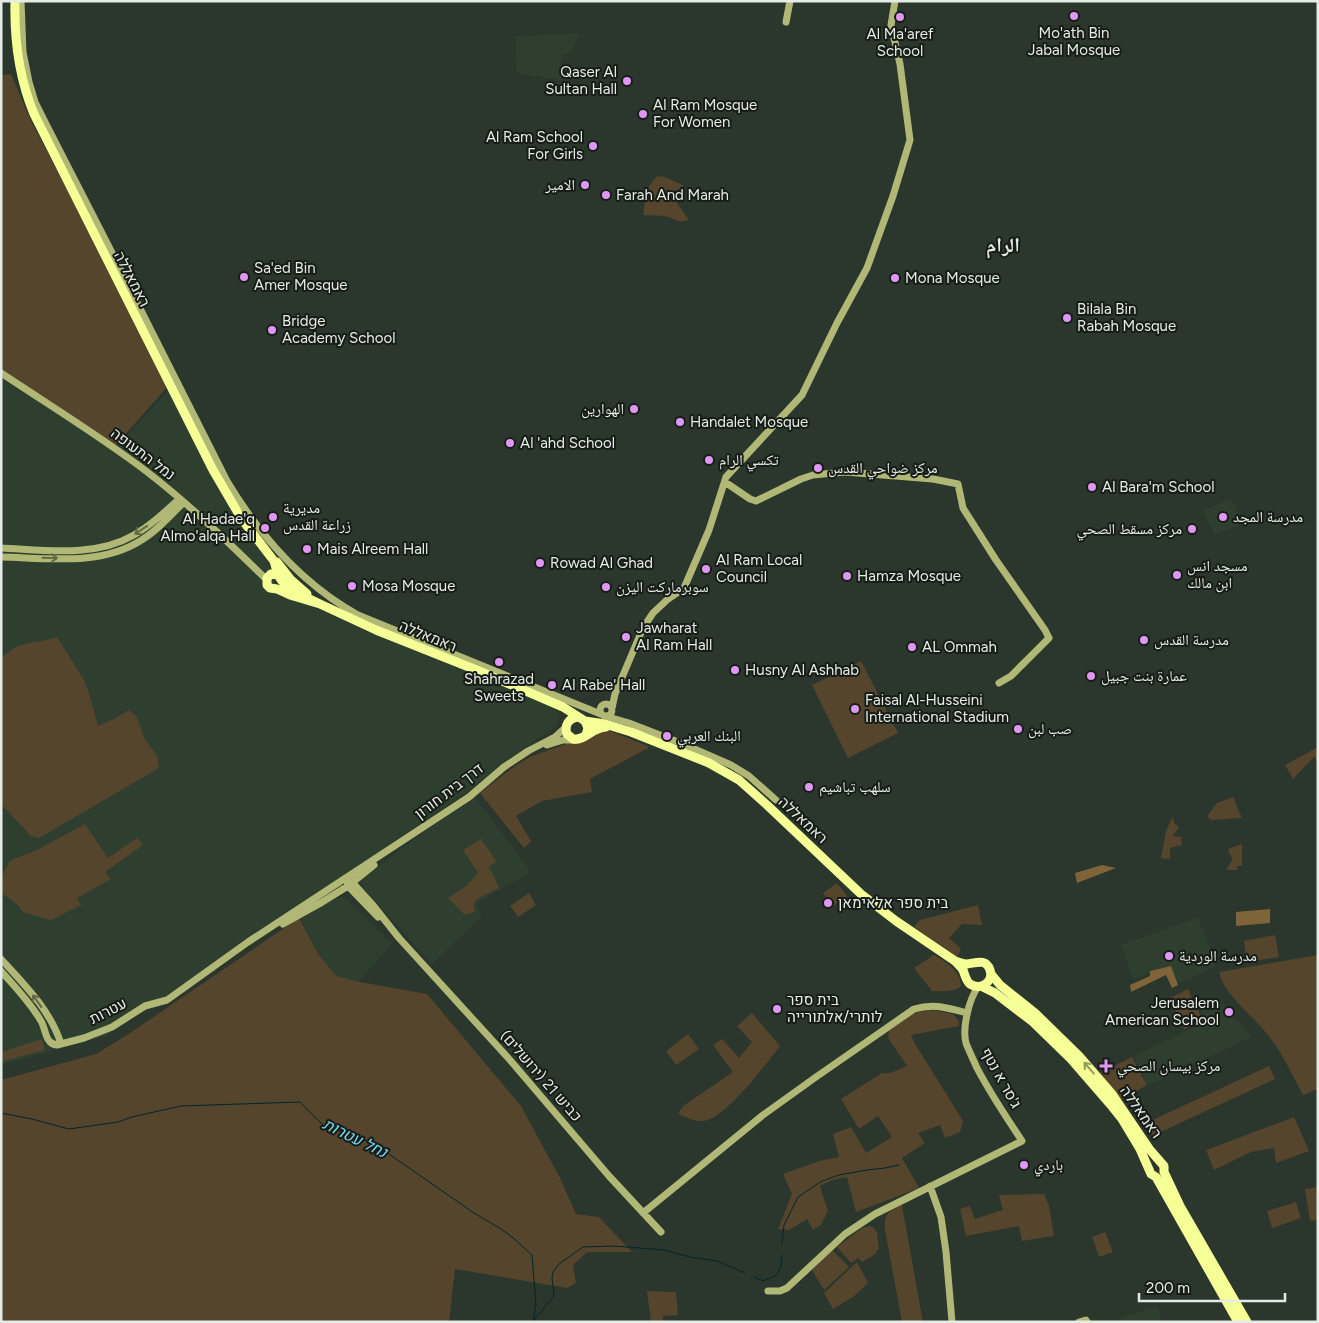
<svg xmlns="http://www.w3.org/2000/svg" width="1319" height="1323" viewBox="0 0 1319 1323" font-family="Figtree,'Noto Naskh Arabic',Heebo,sans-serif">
<rect width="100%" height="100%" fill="#2b362c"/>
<!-- built -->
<path fill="#2e3f30" d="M 580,33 L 571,53 L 563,55 L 560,64 L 562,66 L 561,80 L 517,73 L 515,36 Z
M 1,378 L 114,450 L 170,388 L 240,522 L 267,560 L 279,593 L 319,609 L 368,632 L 484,676 L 544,701 L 559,713 L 558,725 L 502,763 L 470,790 L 106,1036 L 1,1065 Z
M 1226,500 L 1231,500 L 1235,504 L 1243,523 L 1215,535 L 1203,511 Z
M 475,797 L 531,872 L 477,903 L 482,916 L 432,964 L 364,889 L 362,882 L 362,879 L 424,832 Z
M 334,898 L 345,898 L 392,944 L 356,985 L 328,972 L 301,919 Z
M 1198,917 L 1216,966 L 1175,985 L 1168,967 L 1133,979 L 1121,945 Z
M 1215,996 L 1252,1037 L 1148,1085 L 1134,1056 L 1205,1022 L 1198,1004 Z
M 1157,1306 L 1162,1322 L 1121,1322 L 1121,1318 Z"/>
<!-- green -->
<path fill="#55452c" d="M 11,74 L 31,121 L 169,385 L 115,446 L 1,370 L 1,75 Z
M 662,176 L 683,185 L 682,188 L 670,193 L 689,220 C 678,223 678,221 669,217 C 662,215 651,216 643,215 L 647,189 L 656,177 Z
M 57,637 L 84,680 L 89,693 L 98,726 L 116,718 L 129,710 L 137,717 L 144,738 L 157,756 L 159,768 L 39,838 L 31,836 L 1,804 L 1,657 C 7,654 12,649 18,646 C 31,641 45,642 57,637 Z
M 861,661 L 898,733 L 848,758 L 812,685 Z
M 610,731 L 650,747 L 590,779 L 592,792 L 542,801 L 516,816 L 531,841 L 524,848 L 480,793 L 515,766 L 530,757 L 599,732 Z
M 1318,747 L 1318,762 L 1314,757 L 1293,779 L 1285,765 Z
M 1233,797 L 1242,818 L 1211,820 L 1207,816 L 1217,803 Z
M 1173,816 L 1174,823 L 1179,827 L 1173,836 L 1181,837 L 1182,845 L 1170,848 L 1170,859 L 1161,858 L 1166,831 Z
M 85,824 L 108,858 L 137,838 L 143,845 L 105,872 L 111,879 L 77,898 L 81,905 L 51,920 L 23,912 L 17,904 L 1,893 L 1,878 L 9,862 L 14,859 L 37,850 Z
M 481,839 L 497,862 L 489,866 L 499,888 L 477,899 L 474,904 L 475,911 L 465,915 L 448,898 L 465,887 L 478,873 L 463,850 Z
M 1242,844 L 1242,866 L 1237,866 L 1237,870 L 1226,870 L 1232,860 L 1231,855 L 1229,854 L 1228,849 Z
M 837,883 L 847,896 L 833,906 L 823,893 Z
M 529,893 L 536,905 L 518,917 L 510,906 Z
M 978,905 L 982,925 L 962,924 L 949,938 L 961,949 L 957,958 L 914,927 L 920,920 Z
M 299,918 L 319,955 L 336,976 L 360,982 L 427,994 L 521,1106 L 560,1178 L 576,1214 L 599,1217 L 632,1252 L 587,1252 L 573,1265 L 576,1283 L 567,1288 L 455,1269 L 449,1322 L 1,1322 L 1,1080 L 96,1054 L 130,1033 Z
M 1275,935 L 1279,957 L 1247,962 L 1244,941 Z
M 934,955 C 945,962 961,970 961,986 C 953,993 942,991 932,991 L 914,968 Z
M 1318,955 L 1318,1089 L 1303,1095 C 1292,1075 1283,1054 1268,1035 C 1254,1017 1224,995 1219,972 Z
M 1188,989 L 1203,1021 L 1184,1029 L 1170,998 Z
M 933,1010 L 953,1014 L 959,1021 L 959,1026 L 911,1035 L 914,1042 L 963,1121 L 960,1132 L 945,1138 L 940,1125 L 918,1133 L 925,1143 L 902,1158 L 919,1188 L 856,1212 L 847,1177 L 832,1180 L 820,1186 L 828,1211 L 821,1225 L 813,1230 L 807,1219 L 789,1230 L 778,1229 L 792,1194 L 783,1174 L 819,1161 L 839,1157 L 833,1134 L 851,1127 L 866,1153 L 892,1137 L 878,1116 L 859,1129 L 841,1099 L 882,1073 L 890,1073 L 907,1066 L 888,1038 L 889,1030 L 904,1019 L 917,1012 Z
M 752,1013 L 780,1046 C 767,1063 725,1119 704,1121 C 694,1122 686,1117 678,1114 L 683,1106 L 733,1072 L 713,1045 L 722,1039 L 739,1058 L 752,1042 L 737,1026 Z
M 688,1034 L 699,1049 L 676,1065 L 666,1051 Z
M 42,1039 L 45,1050 L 1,1062 L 1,1052 Z
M 1132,1057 L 1147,1085 L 1120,1100 L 1100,1073 Z
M 1269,1066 L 1275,1079 L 1152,1136 L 1146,1123 Z
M 1294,1117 L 1309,1151 L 1276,1163 L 1274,1148 L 1251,1152 L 1214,1170 L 1206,1150 Z
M 1318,1187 L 1318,1220 L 1310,1221 L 1305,1189 Z
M 1044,1194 L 1049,1206 L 1054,1236 L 1022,1241 L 1019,1226 L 966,1236 L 960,1209 L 970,1206 L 975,1219 L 1003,1210 L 999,1195 Z
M 1296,1202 L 1301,1218 L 1272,1228 L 1267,1211 Z
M 902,1205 L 923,1322 L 902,1322 L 885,1230 C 884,1213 888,1212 902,1205 Z
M 869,1226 L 873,1227 L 877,1232 L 879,1249 L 874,1255 L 862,1262 L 858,1258 L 851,1263 L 837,1247 L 862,1228 Z
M 1105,1232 L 1113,1252 L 1099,1257 L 1092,1237 Z
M 832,1250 L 849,1267 L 824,1290 L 812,1270 Z
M 857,1262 L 868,1283 L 853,1297 L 833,1309 L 824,1293 Z
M 647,1291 L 676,1292 L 678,1315 L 663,1316 L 663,1322 L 651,1322 Z"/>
<!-- forest -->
<path fill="#7e6438" d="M 1102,865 L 1116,868 L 1077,883 L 1075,873 Z
M 1270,909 L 1270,923 L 1236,926 L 1236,912 Z
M 1171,966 L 1178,985 L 1172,988 L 1166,975 L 1131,992 L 1130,985 L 1150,976 L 1150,971 Z"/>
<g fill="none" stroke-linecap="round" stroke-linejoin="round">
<!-- stream -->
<path stroke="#02252d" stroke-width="1" d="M 1,1113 L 32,1119 L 69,1129 L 118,1122 L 132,1117 L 181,1106 L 300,1102 L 324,1126 L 355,1136 L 376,1145 L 474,1213 L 501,1229 L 512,1237 L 532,1255 L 536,1305 L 533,1322
M 782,1244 L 784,1225 L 798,1197 L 822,1181 L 839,1175 L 867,1170 L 885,1168 L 899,1165
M 754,1277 L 763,1281 L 777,1275 L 781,1265 L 782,1255
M 534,1321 L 554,1295 L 552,1278 L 553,1272 L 559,1264 L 583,1247 L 614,1246 L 664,1250 L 690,1257 L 717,1261 L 745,1273"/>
<!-- secondary -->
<path stroke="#b1b876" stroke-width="7" d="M 21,1 L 23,52 L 29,82 L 35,102 L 46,124 L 105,239 L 227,481 C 260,536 302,584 358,615 L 603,715
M 786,22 L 790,1
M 1,373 C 49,405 100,436 146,471 C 189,504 228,542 267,580
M 725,482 L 750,499 L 756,501 L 801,479 L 813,475 L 845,472 L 933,479 L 958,484 L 963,508 L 996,560 L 1045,630 L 1049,638 L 1011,676 L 999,683
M 1,548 C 45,550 94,558 134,535 C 151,525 165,512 179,499
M 1,557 C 47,558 100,566 140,541 C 157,531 170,516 183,503
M600 710a6 6 0 1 1 12 0a6 6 0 1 1-12 0Z
M 612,708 L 615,694 L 643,628 L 653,613 L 668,599 L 684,588 L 709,530 L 726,477 L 802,395 L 837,323 L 867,268 L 893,196 L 910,140 L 900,64 L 891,25 L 895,1
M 605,716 L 629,723 L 683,744 L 731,765 L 749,776 L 776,800
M 547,745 L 563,740 L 576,740
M 345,879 L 353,883 L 372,904 L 399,938 L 510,1060 L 609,1176 L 661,1232
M 347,882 L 348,886 L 378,917
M 283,924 L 319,904 L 348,886 L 374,865
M 1,959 C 24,984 51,1011 61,1044
M 1,971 C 15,987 30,1002 41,1021 C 46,1029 45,1044 57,1045 L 84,1038 L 112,1027 L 145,1006 L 167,1000 L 248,942 L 469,797 L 504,767 L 528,751 L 555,737 L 566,727
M 930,1186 L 941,1217 L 946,1252 L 952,1322
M 643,1213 L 763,1115 L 816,1077 L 914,1009 C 935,1003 947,1008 967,1013
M 768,1291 L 780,1291 L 787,1288 L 845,1234 L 875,1214 L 1022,1141 C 1006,1117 990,1093 977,1068 C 973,1059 969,1051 966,1043 C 962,1028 969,999 978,987
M 1079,1322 L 1086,1320 L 1087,1322"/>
<!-- highway -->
<path stroke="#f5ff96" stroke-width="9" d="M 15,1 C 14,41 19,78 34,114 L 213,470 L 241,518 L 274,561 L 278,575
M 277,562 L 291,580 L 307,594
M 320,604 L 290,595 L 277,589 L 270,588 L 267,585 L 267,578 L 271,574 L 278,575 L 282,581 L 295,592 L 320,604 L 376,630 L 479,671 L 563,707 L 585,721 L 588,728 L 586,735
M 578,717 C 569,718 564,725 567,734 L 573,739 C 585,741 591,728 606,727
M 585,721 L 605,724 L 631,732 L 709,763 L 739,780 L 767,805 L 861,894 L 896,921 L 955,961 C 958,964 961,967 963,970 C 965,975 966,981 970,984 C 980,991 994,982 990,970 C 986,958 976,963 967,964 C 963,964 959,962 955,961
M 991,974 L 1000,985 L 1035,1013 L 1079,1056 L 1112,1094 L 1150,1150 L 1164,1166 L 1164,1172 L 1180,1206 L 1247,1322
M 981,986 L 995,993 L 1033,1022 L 1071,1059 L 1110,1104 L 1122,1119 L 1140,1149 L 1151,1174 L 1156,1177 L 1238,1322"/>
</g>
<!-- one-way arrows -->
<defs><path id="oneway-shaft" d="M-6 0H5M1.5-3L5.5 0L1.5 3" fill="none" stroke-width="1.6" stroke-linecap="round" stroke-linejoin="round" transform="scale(1.25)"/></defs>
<g stroke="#646a46">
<use href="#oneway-shaft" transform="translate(141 530) rotate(146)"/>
<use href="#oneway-shaft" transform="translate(50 558) rotate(1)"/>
<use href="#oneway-shaft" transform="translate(37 1001) rotate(-126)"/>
</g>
<use stroke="#91995d" href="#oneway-shaft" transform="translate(1089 1068) rotate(-131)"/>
<!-- markers -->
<g fill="#de98f3" stroke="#171c17" stroke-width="2">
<circle cx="1074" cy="16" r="5"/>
<circle cx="900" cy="17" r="5"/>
<circle cx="627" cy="81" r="5"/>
<circle cx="643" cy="114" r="5"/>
<circle cx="593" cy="146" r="5"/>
<circle cx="585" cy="185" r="5"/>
<circle cx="606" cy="195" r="5"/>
<circle cx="244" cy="277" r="5"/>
<circle cx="895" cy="278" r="5"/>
<circle cx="1067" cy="318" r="5"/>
<circle cx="272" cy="330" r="5"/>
<circle cx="634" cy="409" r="5"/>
<circle cx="680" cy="422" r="5"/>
<circle cx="510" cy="443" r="5"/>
<circle cx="709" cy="460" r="5"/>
<circle cx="818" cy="468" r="5"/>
<circle cx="1092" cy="487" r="5"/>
<circle cx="273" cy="517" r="5"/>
<circle cx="1223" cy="517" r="5"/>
<circle cx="265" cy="528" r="5"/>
<circle cx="1192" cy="529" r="5"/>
<circle cx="307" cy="549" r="5"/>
<circle cx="540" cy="563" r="5"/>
<circle cx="706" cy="569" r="5"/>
<circle cx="1177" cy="575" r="5"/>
<circle cx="847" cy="576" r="5"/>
<circle cx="352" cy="586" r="5"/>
<circle cx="606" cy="587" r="5"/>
<circle cx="626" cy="637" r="5"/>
<circle cx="1144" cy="640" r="5"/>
<circle cx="912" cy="647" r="5"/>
<circle cx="499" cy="662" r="5"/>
<circle cx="735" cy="670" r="5"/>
<circle cx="1091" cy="676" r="5"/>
<circle cx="552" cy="685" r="5"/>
<circle cx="855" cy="709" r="5"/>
<circle cx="1018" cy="729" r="5"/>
<circle cx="667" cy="736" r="5"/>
<circle cx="809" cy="787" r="5"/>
<circle cx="828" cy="903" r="5"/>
<circle cx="1169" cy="956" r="5"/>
<circle cx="777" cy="1009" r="5"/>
<circle cx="1229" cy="1012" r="5"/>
<path d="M1103.5 1058.5h5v5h5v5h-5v5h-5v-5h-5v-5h5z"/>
<circle cx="1024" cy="1165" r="5"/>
</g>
<g text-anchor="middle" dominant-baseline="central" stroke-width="4" stroke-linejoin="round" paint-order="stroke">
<!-- poi labels -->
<g font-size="15" fill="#e5ece6" stroke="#171c17" text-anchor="start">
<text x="1074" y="33" text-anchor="middle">Mo'ath Bin<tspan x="1074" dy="17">Jabal Mosque</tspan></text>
<text x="900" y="34" text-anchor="middle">Al Ma'aref<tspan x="900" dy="17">School</tspan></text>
<text x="617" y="72" text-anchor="end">Qaser Al<tspan x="617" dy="17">Sultan Hall</tspan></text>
<text x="653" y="105">Al Ram Mosque<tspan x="653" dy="17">For Women</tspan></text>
<text x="583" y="137" text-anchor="end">Al Ram School<tspan x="583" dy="17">For Girls</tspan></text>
<text x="575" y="185" text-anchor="end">الامير</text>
<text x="616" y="195">Farah And Marah</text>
<text x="254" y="268">Sa'ed Bin<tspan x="254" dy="17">Amer Mosque</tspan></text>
<text x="905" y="278">Mona Mosque</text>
<text x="1077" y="309">Bilala Bin<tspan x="1077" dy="17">Rabah Mosque</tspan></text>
<text x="282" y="321">Bridge<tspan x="282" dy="17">Academy School</tspan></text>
<text x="624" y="409" text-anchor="end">الهوارين</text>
<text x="690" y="422">Handalet Mosque</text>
<text x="520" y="443">Al 'ahd School</text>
<text x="719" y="460">تكسي الرام</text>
<text x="828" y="468">مركز ضواحي القدس</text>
<text x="1102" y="487">Al Bara'm School</text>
<text x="283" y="508">مديرية<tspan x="283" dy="17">زراعة القدس</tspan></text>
<text x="1233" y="517">مدرسة المجد</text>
<text x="255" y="519" text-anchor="end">Al Hadae'q<tspan x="255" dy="17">Almo'alqa Hall</tspan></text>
<text x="1182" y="529" text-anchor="end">مركز مسقط الصحي</text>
<text x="317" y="549">Mais Alreem Hall</text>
<text x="716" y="560">Al Ram Local<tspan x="716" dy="17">Council</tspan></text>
<text x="550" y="563">Rowad Al Ghad</text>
<text x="1187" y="566">مسجد انس<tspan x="1187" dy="17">ابن مالك</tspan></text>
<text x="857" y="576">Hamza Mosque</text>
<text x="362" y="586">Mosa Mosque</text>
<text x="616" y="587">سوبرماركت اليزن</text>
<text x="636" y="628">Jawharat<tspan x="636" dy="17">Al Ram Hall</tspan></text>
<text x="1154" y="640">مدرسة القدس</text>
<text x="922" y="647">AL Ommah</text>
<text x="745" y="670">Husny Al Ashhab</text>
<text x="1101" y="676">عمارة بنت جبيل</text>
<text x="499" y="679" text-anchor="middle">Shahrazad<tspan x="499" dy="17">Sweets</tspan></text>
<text x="562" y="685">Al Rabe' Hall</text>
<text x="865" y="700">Faisal Al-Husseini<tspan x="865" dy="17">International Stadium</tspan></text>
<text x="1028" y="729">صب لبن</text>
<text x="677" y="736">البنك العربي</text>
<text x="819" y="787">سلهب تباشيم</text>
<text x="838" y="903">בית ספר אלאימאן</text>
<text x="1179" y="956">مدرسة الوردية</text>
<text x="787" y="1000">בית ספר<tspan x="787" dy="17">לותרי/אלתורייה</tspan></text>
<text x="1219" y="1003" text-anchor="end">Jerusalem<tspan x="1219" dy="17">American School</tspan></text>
<text x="1117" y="1066">مركز بيسان الصحي</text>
<text x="1034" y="1165">باردي</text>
</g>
<!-- street labels -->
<g font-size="15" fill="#e5ece6" stroke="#171c17">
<text transform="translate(132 279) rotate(63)">ראמאללה</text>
<text transform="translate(143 454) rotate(37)">נמל התעופה</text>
<text transform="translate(428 636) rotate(22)">ראמאללה</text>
<text transform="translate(449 791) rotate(-37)">דרך בית חורון</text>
<text transform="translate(803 820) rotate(43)">ראמאללה</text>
<text transform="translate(108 1011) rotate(-27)">עטרות</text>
<text transform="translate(541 1076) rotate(49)">כביש 21 (ירושלים)</text>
<text transform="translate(1001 1078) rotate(61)">ג'סר א נטף</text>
<text transform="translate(1141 1112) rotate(55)">ראמאללה</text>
</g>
<!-- water labels -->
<g font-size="16" font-style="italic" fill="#75d9f2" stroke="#171c17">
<text transform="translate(355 1138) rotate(26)">נחל עטרות</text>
</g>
<!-- district labels -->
<g font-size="20" font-weight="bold" fill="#e5ece6" stroke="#171c17">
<text x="1003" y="245">الرام</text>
</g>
</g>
<!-- border -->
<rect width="1319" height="1323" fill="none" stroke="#e5ece6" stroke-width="5"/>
<!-- scale -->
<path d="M1139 1293v8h146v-8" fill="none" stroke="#e5ece6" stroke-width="2.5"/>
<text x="1146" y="1293" font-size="15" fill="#e5ece6" stroke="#171c17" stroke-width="4" paint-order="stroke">200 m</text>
</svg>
